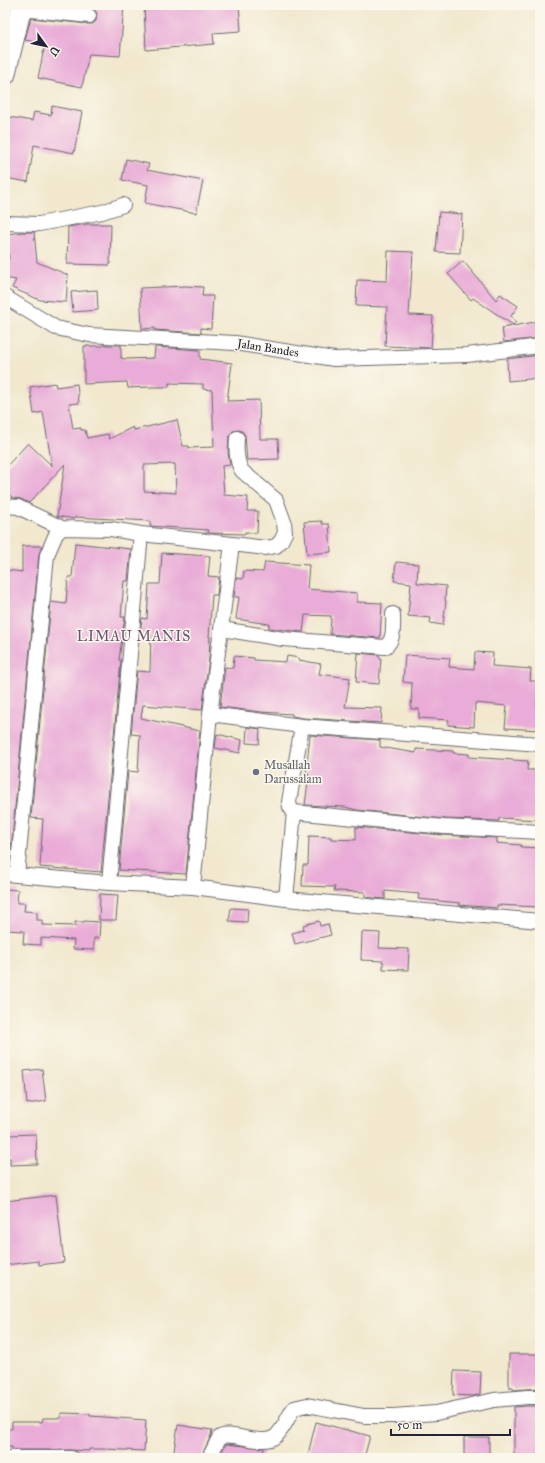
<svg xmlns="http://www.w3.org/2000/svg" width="545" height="1463" viewBox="0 0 545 1463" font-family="'IM FELL Great Primer',serif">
<rect width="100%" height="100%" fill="#fbf7ec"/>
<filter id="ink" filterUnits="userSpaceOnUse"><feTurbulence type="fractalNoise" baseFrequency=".025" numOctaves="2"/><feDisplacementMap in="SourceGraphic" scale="8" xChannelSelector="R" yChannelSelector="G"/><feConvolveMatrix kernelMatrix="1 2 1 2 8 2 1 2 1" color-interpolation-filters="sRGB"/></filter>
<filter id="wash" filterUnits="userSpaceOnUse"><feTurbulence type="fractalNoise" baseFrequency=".012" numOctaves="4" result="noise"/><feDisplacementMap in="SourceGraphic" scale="16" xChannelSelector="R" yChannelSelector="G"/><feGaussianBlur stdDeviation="0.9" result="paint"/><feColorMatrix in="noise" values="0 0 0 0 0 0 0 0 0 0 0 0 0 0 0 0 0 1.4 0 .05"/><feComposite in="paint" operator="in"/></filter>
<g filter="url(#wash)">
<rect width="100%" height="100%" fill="#f1e8ce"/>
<g id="blocks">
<!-- building -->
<path fill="#e9abd7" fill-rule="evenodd" d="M 66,5 L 124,5 L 120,56 L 89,54 L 82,87 L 38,78 L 45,44 L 25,40 L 31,18 L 88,24 L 93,24 L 96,21 L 97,13 L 94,9 Z
M 144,5 L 214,5 L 214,7 L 239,5 L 241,31 L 213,33 L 214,44 L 146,50 Z
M 5,9 L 9,10 L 5,26 Z
M 52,106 L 82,112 L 74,153 L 34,145 L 28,182 L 5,178 L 5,138 L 9,117 L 32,121 L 34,112 L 51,115 Z
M 126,159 L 149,164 L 147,170 L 203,181 L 196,213 L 145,203 L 148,185 L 122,180 Z
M 439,212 L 462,214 L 460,253 L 436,252 Z
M 86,224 L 111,224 L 110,265 L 67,264 L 68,227 Z
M 23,232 L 34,232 L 37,262 L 68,275 L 66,302 L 40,300 L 12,288 L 16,280 L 5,278 L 5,258 L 9,259 L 7,234 Z
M 388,251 L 413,252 L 409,315 L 433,316 L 431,348 L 385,346 L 387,307 L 356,306 L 357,280 L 387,281 Z
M 463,261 L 496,300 L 500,294 L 518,306 L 511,316 L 516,322 L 513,325 L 473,298 L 471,300 L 448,274 Z
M 185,286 L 203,287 L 202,296 L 213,296 L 211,329 L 201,328 L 201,333 L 155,330 L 155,328 L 142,329 L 140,288 Z
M 97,290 L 98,310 L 73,312 L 71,292 Z
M 540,321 L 540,338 L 504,342 L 502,328 Z
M 103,345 L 121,345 L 121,358 L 126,359 L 154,358 L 155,347 L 200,350 L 200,359 L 232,363 L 227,401 L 259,400 L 260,439 L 278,439 L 279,459 L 247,460 L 245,435 L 242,431 L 238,430 L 233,431 L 229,437 L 228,452 L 230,465 L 222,466 L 224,495 L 248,497 L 247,511 L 258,511 L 257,533 L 245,532 L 245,534 L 208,533 L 208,530 L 150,526 L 150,521 L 75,517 L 74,519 L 57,516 L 65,464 L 29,503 L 21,499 L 13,498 L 5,491 L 5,468 L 28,443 L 52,466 L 43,412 L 34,414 L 30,387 L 55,383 L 56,387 L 77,384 L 79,403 L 69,404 L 73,429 L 81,428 L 81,430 L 85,430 L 87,438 L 108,434 L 109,439 L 133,427 L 134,430 L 177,420 L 183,446 L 189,446 L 189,448 L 214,447 L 212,390 L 203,389 L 203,384 L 169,383 L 169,387 L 151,387 L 128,388 L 127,382 L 84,384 L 84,346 L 103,346 ZM 175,464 L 176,493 L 144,491 L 144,465 Z
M 540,355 L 540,378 L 508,381 L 507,359 Z
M 322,521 L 322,524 L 329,524 L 331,552 L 307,554 L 304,522 Z
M 75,543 L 131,549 L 128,581 L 124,581 L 121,617 L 125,617 L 119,660 L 121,661 L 101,872 L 40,867 L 43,819 L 31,818 L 51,602 L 66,604 L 68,577 L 72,577 Z
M 22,546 L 42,546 L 39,554 L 10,860 L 5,860 L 5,582 L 6,570 L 22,572 Z
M 162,553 L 210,556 L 208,576 L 219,577 L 217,595 L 212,595 L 209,637 L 210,637 L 209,659 L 202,710 L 143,705 L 141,718 L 200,731 L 186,874 L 119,870 L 128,771 L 138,772 L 140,735 L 131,734 L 137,671 L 150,672 L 151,634 L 140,634 L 142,618 L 147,619 L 149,584 L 160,584 Z
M 265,562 L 309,565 L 307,589 L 357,593 L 357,602 L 382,603 L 380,638 L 330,634 L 331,616 L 305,615 L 303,632 L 269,628 L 269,624 L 236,619 L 239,597 L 234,597 L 236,578 L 243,579 L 244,571 L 263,572 Z
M 396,562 L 418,564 L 417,583 L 446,586 L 445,601 L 446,601 L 443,625 L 430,623 L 431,618 L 408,616 L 411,583 L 394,581 Z
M 475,652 L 493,653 L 492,666 L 531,669 L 530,681 L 539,681 L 536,713 L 540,713 L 540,730 L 505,728 L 507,706 L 475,703 L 474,727 L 448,725 L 449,720 L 419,718 L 419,709 L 411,709 L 412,683 L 403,682 L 405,655 L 450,658 L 449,667 L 474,669 Z
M 358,653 L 379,655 L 379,658 L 381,658 L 379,684 L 356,682 Z
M 234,656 L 254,658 L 254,660 L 286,662 L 287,656 L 299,658 L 299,660 L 321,664 L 319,674 L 350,678 L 345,707 L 382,708 L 381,723 L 303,718 L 292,716 L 292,714 L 261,712 L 220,707 L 225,667 L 233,668 Z
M 247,727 L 260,729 L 259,744 L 246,743 Z
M 217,734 L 242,740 L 240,753 L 215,748 Z
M 310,735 L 380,740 L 380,747 L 416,753 L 416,749 L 453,751 L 453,753 L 469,754 L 469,757 L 528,761 L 527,770 L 540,770 L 540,820 L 499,818 L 499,821 L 445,819 L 357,810 L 345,807 L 305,805 L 309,773 L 306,773 Z
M 356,827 L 443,835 L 497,838 L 497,843 L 521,845 L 521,847 L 540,848 L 540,907 L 497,905 L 497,908 L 459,905 L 460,903 L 418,899 L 419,894 L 385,891 L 385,899 L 365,897 L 365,892 L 334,891 L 335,887 L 302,886 L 303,865 L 308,865 L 309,836 L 331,837 L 331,839 L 356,840 Z
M 5,889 L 18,890 L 17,903 L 25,903 L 24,911 L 37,912 L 37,920 L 42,920 L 42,925 L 75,926 L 75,922 L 84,922 L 84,921 L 100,922 L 99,938 L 94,938 L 94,950 L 73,949 L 74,940 L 41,938 L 41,945 L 23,944 L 24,931 L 5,930 Z
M 100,894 L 118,895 L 116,920 L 99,920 Z
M 231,908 L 248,909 L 247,922 L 229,921 Z
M 319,921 L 320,926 L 328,924 L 331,935 L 295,944 L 292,933 L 304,930 L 303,925 Z
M 362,932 L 380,933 L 379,948 L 409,949 L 408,970 L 383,969 L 383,961 L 361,960 Z
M 42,1069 L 46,1101 L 27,1104 L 24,1071 Z
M 36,1134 L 37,1164 L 10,1165 L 10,1158 L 5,1158 L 5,1138 L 10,1138 L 9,1135 Z
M 56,1195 L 64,1262 L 39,1265 L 39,1261 L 5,1265 L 5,1201 Z
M 509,1354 L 540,1354 L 540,1388 L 513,1390 L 513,1387 L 509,1387 Z
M 454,1371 L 481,1372 L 480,1394 L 474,1396 L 453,1395 Z
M 527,1406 L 540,1406 L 540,1458 L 514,1458 L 514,1407 Z
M 61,1413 L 90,1414 L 90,1416 L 146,1420 L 144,1451 L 106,1449 L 89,1449 L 89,1451 L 71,1450 L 12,1450 L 12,1447 L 5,1447 L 5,1429 L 12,1429 L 12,1422 L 42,1422 L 43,1418 L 61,1418 Z
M 316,1422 L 370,1436 L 364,1458 L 307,1458 Z
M 178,1425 L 212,1430 L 211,1435 L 201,1458 L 173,1457 Z
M 464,1437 L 489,1437 L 489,1458 L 464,1458 Z
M 226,1444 L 264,1448 L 262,1458 L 218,1458 Z"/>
</g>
</g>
<g filter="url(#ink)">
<use href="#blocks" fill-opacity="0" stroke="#6a676e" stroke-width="1"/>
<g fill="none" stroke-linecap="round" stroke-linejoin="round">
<defs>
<path id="street" d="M 22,9 L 89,16
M 5,223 L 39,224 L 102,212 L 123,205
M 5,297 L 56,328 L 89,335 L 235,343 L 334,359 L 467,355 L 540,346
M 5,506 L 18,507 L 62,528
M 222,629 L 283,639 L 385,647 C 395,640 393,625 393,614
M 210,714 L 232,544 L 266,548 L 276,546 L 281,541 L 285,533 L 284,522 L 276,500 L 242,471 C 236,461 236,450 237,438
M 302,726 L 289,802 L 290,807 L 294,812 L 444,827 L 540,832
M 5,874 L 109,883 L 193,887 L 286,899 L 540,921
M 17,875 L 47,555 L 56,534 L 62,528 L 111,529 L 141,534 L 232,544
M 109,883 L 141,534
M 193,887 L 210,714 L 302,726 L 540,744
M 286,899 L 294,812
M 5,1458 L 71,1458
M 209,1458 L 219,1438 C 229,1429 261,1448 276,1436 C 284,1429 288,1416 294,1408 L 307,1405 L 364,1416 L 393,1416 L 436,1413 L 494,1400 L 527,1397 L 540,1397"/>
<path id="secondary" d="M 5,75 L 22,5"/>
</defs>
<!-- street casing -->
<use href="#street" stroke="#6a676e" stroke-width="16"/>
<!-- secondary casing -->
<use href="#secondary" stroke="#6a676e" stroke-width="22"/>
<!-- street -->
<use href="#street" stroke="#fff" stroke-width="14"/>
<!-- secondary -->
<use href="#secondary" stroke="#fff" stroke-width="20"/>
</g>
</g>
<!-- markers -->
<circle fill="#6b7280" stroke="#fbf7ec" stroke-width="1.5" cx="256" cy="772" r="4"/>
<g text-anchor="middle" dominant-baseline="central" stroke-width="3" stroke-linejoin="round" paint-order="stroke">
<!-- street labels -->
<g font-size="12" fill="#22223b" stroke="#fbf7ec">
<text transform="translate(268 348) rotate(9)">Jalan Bandes</text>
</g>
<!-- worship labels -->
<g font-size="12" fill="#5b616d" stroke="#fbf7ec" text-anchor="start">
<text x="264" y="765">Musallah<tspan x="264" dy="14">Darussalam</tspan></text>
</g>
<!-- quarter labels -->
<g font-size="14" letter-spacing="1" fill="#685272" stroke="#fbf7ec">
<text x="134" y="636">LIMAU MANIS</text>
</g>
</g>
<!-- margin -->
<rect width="545" height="1463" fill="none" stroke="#fbf7ec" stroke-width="20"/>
<!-- north arrow -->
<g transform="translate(46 46) rotate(123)" stroke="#fbf7ec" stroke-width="3" paint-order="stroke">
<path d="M0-3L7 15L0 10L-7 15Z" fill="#22223b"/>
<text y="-6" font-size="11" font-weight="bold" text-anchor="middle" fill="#22223b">U</text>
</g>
<!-- scale -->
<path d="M391 1429v6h119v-6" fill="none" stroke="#22223b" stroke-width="2"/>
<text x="397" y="1429" font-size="12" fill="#22223b" stroke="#fbf7ec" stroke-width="3" paint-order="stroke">50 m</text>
</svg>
